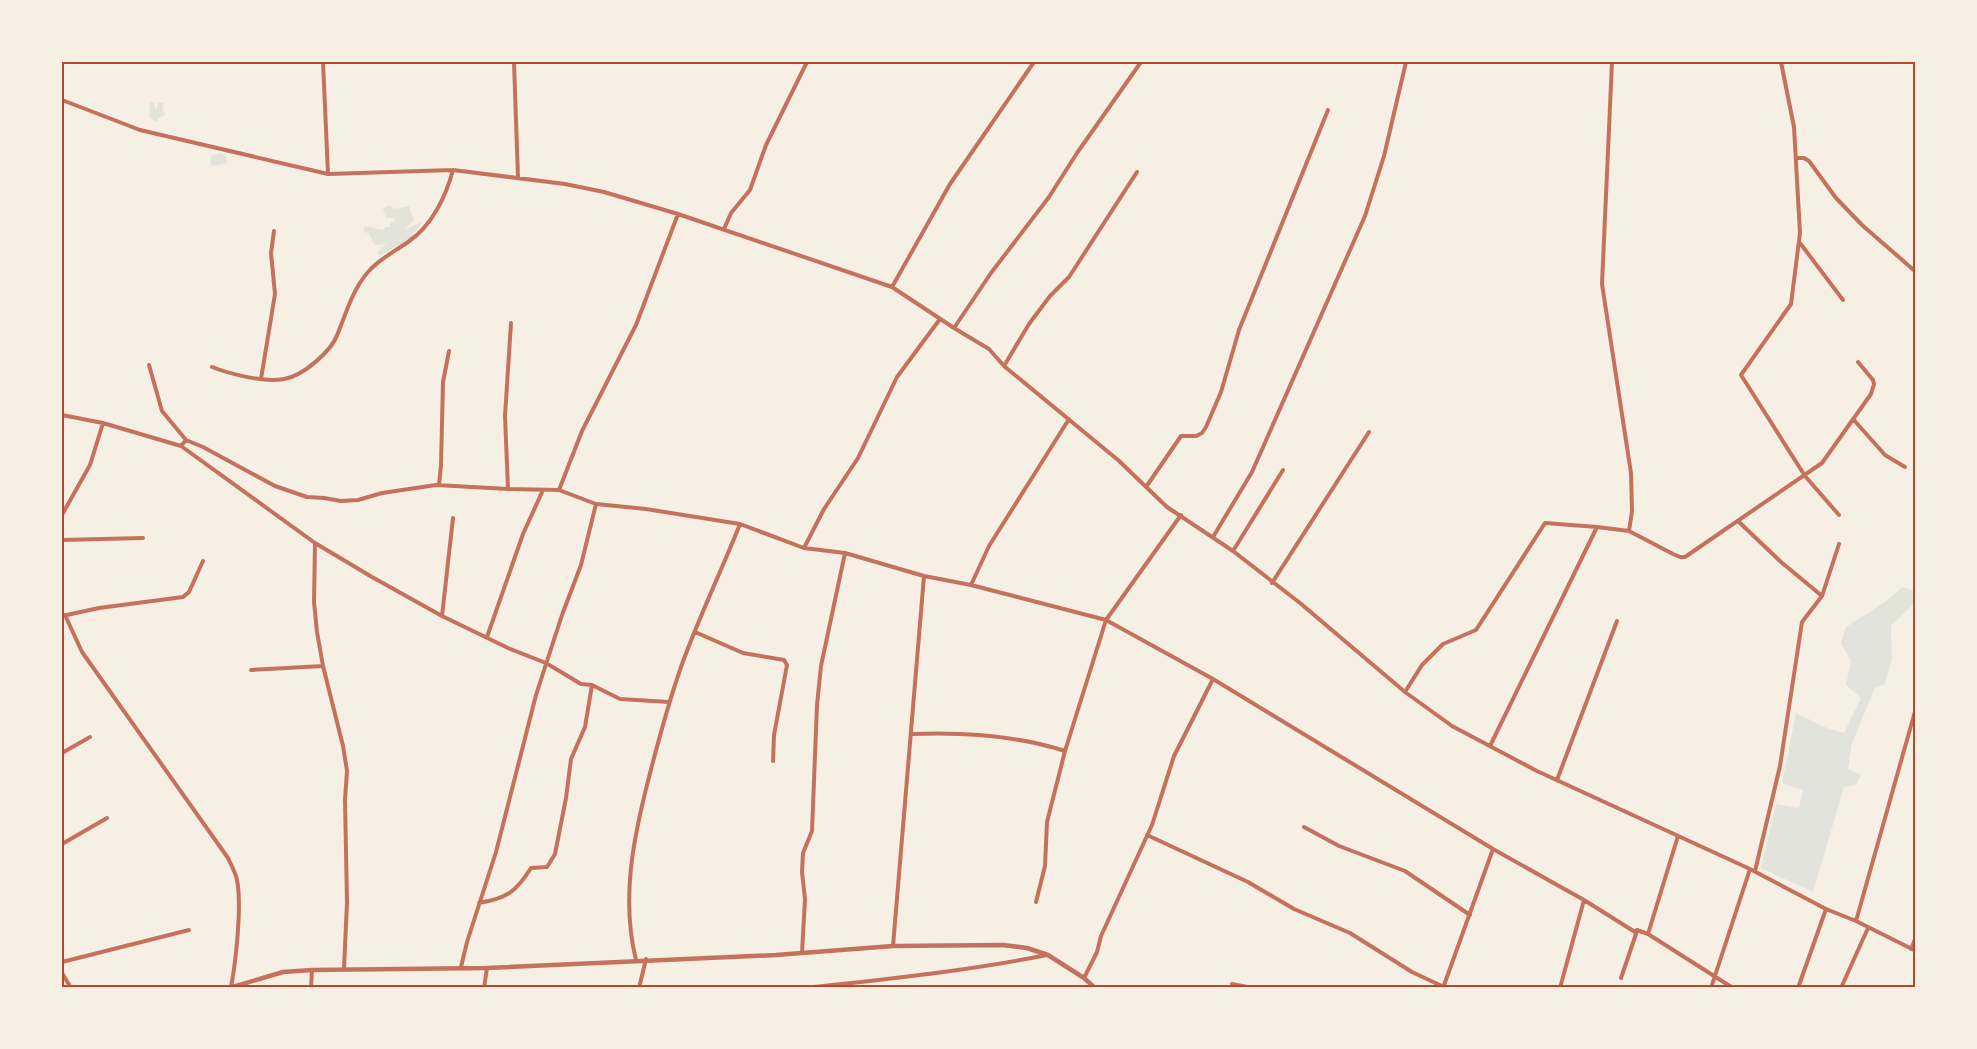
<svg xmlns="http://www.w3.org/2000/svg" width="1977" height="1049" viewBox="0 0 1977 1049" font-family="'Titillium Web',sans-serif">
<rect width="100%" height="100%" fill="#f6efe4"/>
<!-- green -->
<path fill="#e2e4dc" d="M 150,102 L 153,102 L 156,110 L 158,102 L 164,103 L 162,111 L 165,112 L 164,116 L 160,117 L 156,122 L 149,117 Z
M 221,153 L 226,157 L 227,163 L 212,166 L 210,161 L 212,155 Z
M 388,205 L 396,209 L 409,206 L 414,220 L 404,230 L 422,222 L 411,238 L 380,256 L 377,253 L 386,244 L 374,245 L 369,233 L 363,232 L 365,226 L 383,230 L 385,227 L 390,227 L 390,222 L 395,222 L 394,218 L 386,218 L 383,209 Z
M 1902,587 L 1915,591 L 1915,603 L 1891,626 L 1892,659 L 1885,684 L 1875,688 L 1852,743 L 1848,769 L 1861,775 L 1856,785 L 1844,787 L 1813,892 L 1761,868 L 1776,804 L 1799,808 L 1803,790 L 1782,783 L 1796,713 L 1829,729 L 1844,733 L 1861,698 L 1846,685 L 1851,661 L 1841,643 L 1846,627 L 1885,602 Z"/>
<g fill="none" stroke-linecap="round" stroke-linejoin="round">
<!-- minor -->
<path stroke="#c5725c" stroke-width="4" d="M 323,62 L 328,174
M 514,62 L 518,178
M 1612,62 L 1602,284 L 1631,473 L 1632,511 L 1629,531
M 1781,62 L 1794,127 L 1800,233 L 1791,304 L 1741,375 L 1805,476 L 1839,515
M 62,100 L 140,130 L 328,174 L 453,170 L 565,184 L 604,192 L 678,214 L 892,287 L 954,328 L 989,349 L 1004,366 L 1118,460 L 1167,507 L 1233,551 L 1300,603 L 1405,692 L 1452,726 L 1537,771 L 1750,869 L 1826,909 L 1856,921 L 1916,951
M 1796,158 L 1804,158 L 1809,161 L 1836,198 L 1862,225 L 1916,272
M 724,229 L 731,213 L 750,190 L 766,145 L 807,62
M 1800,243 L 1843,300
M 892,287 L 950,184 L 1034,62
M 954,328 L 991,273 L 1049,197 L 1077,153 L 1141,62
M 149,365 L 162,411 L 186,440
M 1004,366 L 1029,324 L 1050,296 L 1069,277 L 1137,172
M 212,367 C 230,374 265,383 284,379 C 303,376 332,351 338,333 C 346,313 353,289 368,272 C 379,259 394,252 408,242 C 432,226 446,196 453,170
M 261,379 L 275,294 L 271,253 L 274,231
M 62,415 L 103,423 L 181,446 L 186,440 L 203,447 L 275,486 L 307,497 L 324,498 L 341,501 L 358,500 L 382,493 L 436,485 L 508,489 L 559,490 L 596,504 L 646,509 L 740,524 L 804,548 L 845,553 L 924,576 L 971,585 L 1106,620 L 1213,679 L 1493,849 L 1584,900 L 1635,932 L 1637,930 L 1648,934 L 1733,988
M 1853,419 L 1885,455 L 1905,467
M 181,446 L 315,543 L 372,577 L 442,616 L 508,648 L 546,663 L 581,684 L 592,685 L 620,699 L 669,702
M 439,485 L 441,465 L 443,382 L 449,351
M 1146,487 L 1181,436 L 1196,436 L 1202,433 L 1206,427 L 1221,392 L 1239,330 L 1328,110
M 508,489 L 505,416 L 511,323
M 559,490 L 582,431 L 636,325 L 678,214
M 63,513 L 90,465 L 103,423
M 1739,522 L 1781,562 L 1822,596
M 1213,537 L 1252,472 L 1365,216 L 1384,156 L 1406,62
M 62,540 L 143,538
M 315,543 L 314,602 L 317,632 L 323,666 L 343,746 L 347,771 L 345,800 L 347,902 L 344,969
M 804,548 L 824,509 L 858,458 L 897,377 L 940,319
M 1233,551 L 1283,470
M 1272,583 L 1369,432
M 971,585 L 989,546 L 1069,419
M 65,615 L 82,652 L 228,858 C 231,865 236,873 237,880 C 242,905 236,961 231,987
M 62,616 L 99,608 L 183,597 L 189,592 L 203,561
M 442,616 L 453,518
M 695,632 L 743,653 L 784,660 L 787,665 L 774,735 L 773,761
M 487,637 L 523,534 L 543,490
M 251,670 L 323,666
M 1405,692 L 1422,665 L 1443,644 L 1476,630 L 1545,523 L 1597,527
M 912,734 C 961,732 1018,736 1065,751
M 1490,746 L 1597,527 L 1629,531 L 1673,554 L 1680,557 L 1685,557 L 1822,463 L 1871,394 L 1874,384 L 1873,380 L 1858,362
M 62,753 L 90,737
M 1557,780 L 1617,621
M 1304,827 L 1339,846 L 1405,871 L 1470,915
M 1147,835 L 1248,882 L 1294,909 L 1350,933 L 1412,972 L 1444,987
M 62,844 L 107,818
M 1755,871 L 1780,766 L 1802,622 L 1822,596 L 1839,544
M 1036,902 L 1045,866 L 1047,822 L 1065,751 L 1106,620 L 1181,515
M 479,903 C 507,898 516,892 531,868 L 547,867 L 555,854 L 566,798 L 571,759 L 585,727 L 592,685
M 1856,921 L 1916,708
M 1648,934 L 1678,836
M 893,946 L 924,576
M 1911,949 L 1916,937
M 802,953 L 805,899 L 802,872 L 803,853 L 812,831 L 817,705 L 821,666 L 845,553
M 636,960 C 621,900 633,840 648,781 C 658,742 668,704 681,667 C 698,619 721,572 740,524
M 62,962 L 189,930
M 461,967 L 467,942 L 496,852 L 536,695 L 562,615 L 581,565 L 596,504
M 62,973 L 71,988
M 1084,978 L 1097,952 L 1101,936 L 1152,825 L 1174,756 L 1213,679
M 1621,978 L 1637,931
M 1232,984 L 1252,988
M 311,988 L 312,970
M 484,988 L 487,968
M 639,988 L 646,959
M 805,988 C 886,979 967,971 1047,955
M 1443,988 L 1493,849
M 1560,988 L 1584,900
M 1711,988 L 1750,869
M 1798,988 L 1826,909
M 1841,988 L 1868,928"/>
<!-- tertiary -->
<path stroke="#c5725c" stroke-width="4.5" d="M 229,988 L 283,972 L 312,970 L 487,968 L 776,955 L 893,946 L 1003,945 L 1027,948 L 1048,955 L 1084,978 L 1095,988"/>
</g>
<!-- border -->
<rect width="1977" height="1049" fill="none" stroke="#f6efe4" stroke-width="126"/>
<rect x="63" y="63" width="1851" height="923" fill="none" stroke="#b5482f" stroke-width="2"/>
</svg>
